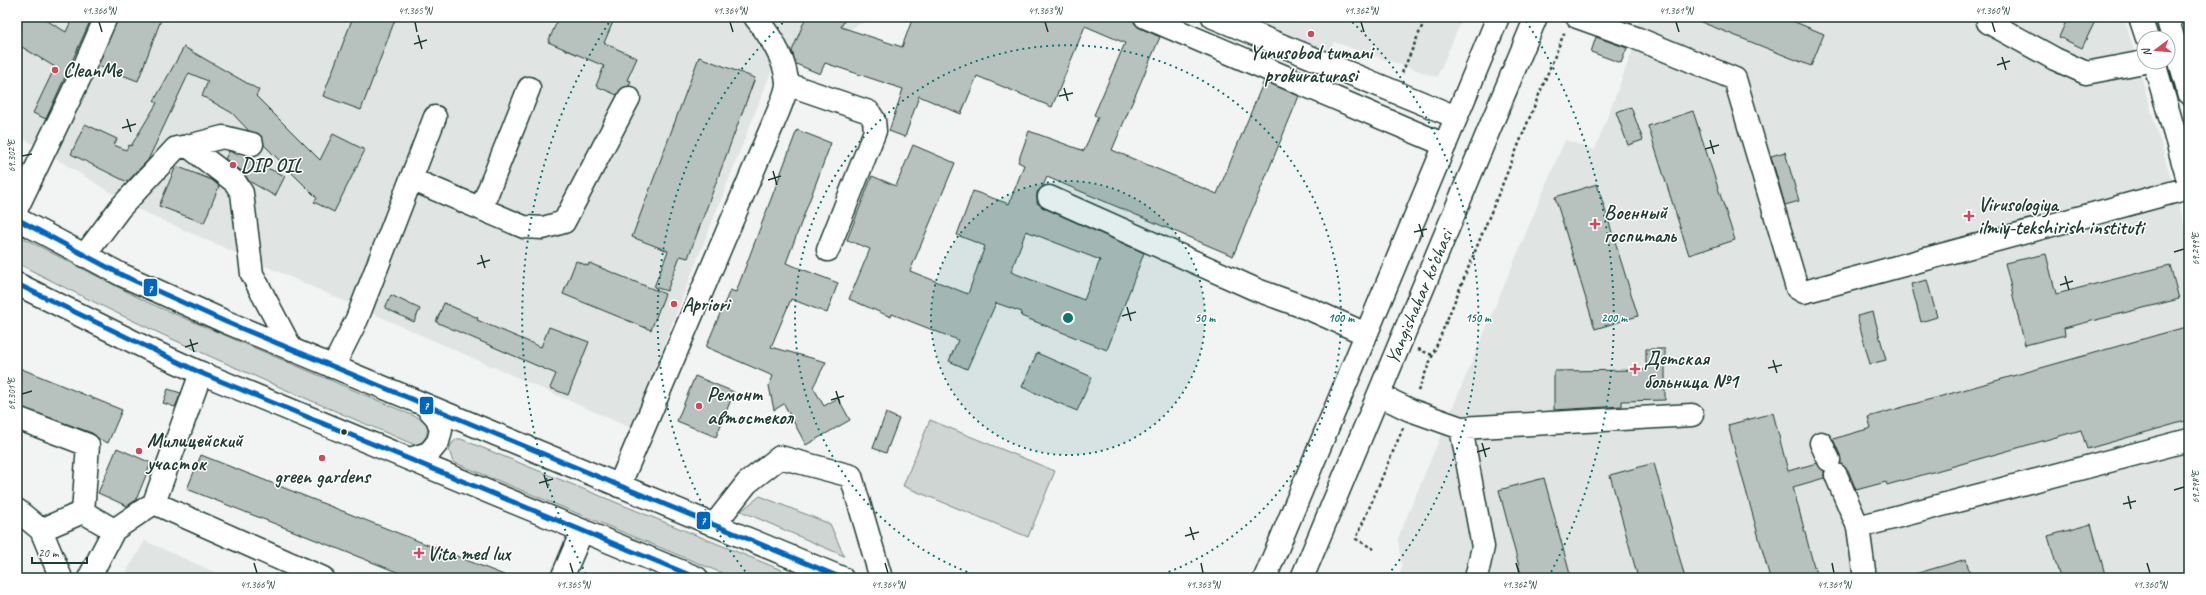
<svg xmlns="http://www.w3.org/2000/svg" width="2206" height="595" viewBox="0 0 2206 595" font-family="Caveat,sans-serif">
<rect width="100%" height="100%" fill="#f2f3f3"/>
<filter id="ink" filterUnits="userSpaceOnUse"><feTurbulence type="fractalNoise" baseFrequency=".025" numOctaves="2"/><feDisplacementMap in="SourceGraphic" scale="8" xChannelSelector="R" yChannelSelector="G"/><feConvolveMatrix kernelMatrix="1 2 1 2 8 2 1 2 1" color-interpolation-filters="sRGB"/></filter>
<g filter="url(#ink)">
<!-- built -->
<path fill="#e0e4e3" d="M 17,17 L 874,17 L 773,67 L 631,428 L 137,209 L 17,134 Z
M 1241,17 L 1463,17 L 1437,77 L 1334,42 L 1329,52 Z
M 1639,17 L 2124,17 L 2189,241 L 2189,578 L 1398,578 L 1402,569 L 1398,538 L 1565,140 L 1595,150 L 1635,44 Z
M 145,541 L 228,578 L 127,578 L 127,571 Z"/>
<!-- green -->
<path fill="#ced5d3" stroke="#768984" d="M 17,235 L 149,303 L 426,421 C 430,432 426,442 415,445 C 281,388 146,331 17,263 Z
M 930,420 L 1055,471 L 1028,537 L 903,486 Z
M 457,439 L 461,439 L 801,578 L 734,578 L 453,462 L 449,450 L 452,443 Z
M 760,496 L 830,524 L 844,556 L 741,511 Z"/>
<!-- building -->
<path fill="#b7c1bd" stroke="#1f3d34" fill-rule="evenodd" d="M 17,17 L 41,17 L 66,32 L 73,17 L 92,17 L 46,119 L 33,113 L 55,67 L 17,44 Z
M 118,17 L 162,17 L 138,81 L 98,66 Z
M 353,17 L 396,17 L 361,110 L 323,96 Z
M 559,17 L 615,17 L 604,43 L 637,58 L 627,80 L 631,81 L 629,86 L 622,88 L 617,95 L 596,86 L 604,66 L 548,42 Z
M 806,17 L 846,17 L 841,27 L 902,47 L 913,17 L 1129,17 L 1133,19 L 1140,28 L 1160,37 L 1112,150 L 1217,194 L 1264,81 L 1299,96 L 1233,256 L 1047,177 L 1043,186 L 1037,192 L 1037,203 L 1044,208 L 1144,253 L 1107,350 L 1021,316 L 1022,312 L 996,303 L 967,369 L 949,361 L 958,340 L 892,314 L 891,317 L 849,299 L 870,249 L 847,240 L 872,176 L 896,186 L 913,145 L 955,163 L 910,271 L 968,294 L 985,246 L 957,235 L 973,191 L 1009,204 L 1024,165 L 1018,162 L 1029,131 L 1084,151 L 1098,117 L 1094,115 L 1125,43 L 1085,26 L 1052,107 L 977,76 L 961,114 L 919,96 L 905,137 L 889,131 L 903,89 L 825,63 L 820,74 L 796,64 L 792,51 ZM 1026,231 L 1100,260 L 1084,300 L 1011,272 Z
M 1783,17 L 1824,34 L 1811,66 L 1691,18 Z
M 2068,17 L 2097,17 L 2082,48 L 2059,37 Z
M 1596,37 L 1627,48 L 1621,63 L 1591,52 Z
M 184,47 L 259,90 L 256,96 L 320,160 L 333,134 L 365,150 L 334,212 L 314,202 L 317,198 L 264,145 L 260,135 L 249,131 L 232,113 L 202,96 L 208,81 L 189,73 L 148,160 L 127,182 L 71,154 L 85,124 L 117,139 L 114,145 L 126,150 L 129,145 L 131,146 L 157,103 L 154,101 Z
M 699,57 L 755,78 L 688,258 L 680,256 L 667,291 L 654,287 L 668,251 L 632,237 Z
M 1631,107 L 1643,140 L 1628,145 L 1616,112 Z
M 1693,111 L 1735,240 L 1689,255 L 1648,126 Z
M 797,130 L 831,143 L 786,263 L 838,283 L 827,313 L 791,299 L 771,347 L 826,362 L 813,387 L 824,406 L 838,398 L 850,420 L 806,445 L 784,404 L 774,410 L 769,386 L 773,376 L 706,347 L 730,290 L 736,292 Z
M 229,151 L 285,176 L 275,196 L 249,181 L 243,172 L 225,159 Z
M 1785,152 L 1799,201 L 1785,205 L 1771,156 Z
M 176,166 L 212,180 L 219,186 L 204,223 L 159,206 Z
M 1597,184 L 1638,316 L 1595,329 L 1555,197 Z
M 2046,254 L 2056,294 L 2170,265 L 2179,299 L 2064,328 L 2065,335 L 2025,345 L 2005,263 Z
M 576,261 L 588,266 L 589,263 L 665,294 L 651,330 L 563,294 Z
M 1927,280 L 1937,317 L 1921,322 L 1911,284 Z
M 391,295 L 420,309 L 414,322 L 385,308 Z
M 444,303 L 478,318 L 477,320 L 541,347 L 549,327 L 589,342 L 568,395 L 550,388 L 556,374 L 436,322 Z
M 1873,312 L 1886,360 L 1870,364 L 1857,316 Z
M 2189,326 L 2189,420 L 2087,449 L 2081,430 L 1887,485 L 1886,482 L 1856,490 L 1848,470 L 1841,464 L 1840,455 L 1833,439 L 1871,428 L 1868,417 Z
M 1646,349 L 1665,349 L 1665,400 L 1622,401 L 1622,406 L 1554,410 L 1554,371 L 1646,370 Z
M 1037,353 L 1092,377 L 1077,411 L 1022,387 Z
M 17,367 L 122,410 L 108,443 L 99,439 L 92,433 L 17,406 Z
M 695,376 L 734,392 L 716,437 L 677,421 Z
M 168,389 L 181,393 L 175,407 L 163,403 Z
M 886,413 L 899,419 L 886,453 L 873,448 Z
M 1773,413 L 1788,471 L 1817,463 L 1824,471 L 1824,478 L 1793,487 L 1817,578 L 1770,578 L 1728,425 Z
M 117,448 L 151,463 L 136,500 L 127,506 L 98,493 Z
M 201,455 L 509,577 L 508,578 L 412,578 L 187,489 Z
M 1654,463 L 1685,578 L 1638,578 L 1610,475 Z
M 1544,478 L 1571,578 L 1522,578 L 1499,490 Z
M 2091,524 L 2106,578 L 2060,578 L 2048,536 Z
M 1966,559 L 1971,578 L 1916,578 L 1915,574 Z"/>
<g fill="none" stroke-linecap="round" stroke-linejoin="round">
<defs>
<path id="minor" d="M 1145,17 L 1445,145
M 1213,17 L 1456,117
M 1577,17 L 1636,38 L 1735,79 L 1797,288 L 1804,292 L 2189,188
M 2140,17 L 2147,38
M 2167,17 L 2189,93
M 1988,22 L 2055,59 L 2086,73 L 2144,62
M 2154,62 L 2189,183
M 787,84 L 869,112 L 874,120 L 875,131 L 828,250
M 188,146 L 223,137 L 252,144
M 411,179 L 524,227 L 543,228 L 564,222 L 629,98
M 1049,197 L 1257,290 L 1312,310 L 1366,334
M 17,208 L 79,79 L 106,17
M 481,209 L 529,88
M 84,256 L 120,208 L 176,148 L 188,146 L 235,182 L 242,193 L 252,274 L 292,350
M 333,367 L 357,319 L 435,117
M 1379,395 L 1410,410 L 1461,428 L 1692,415
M 17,418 L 88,445 L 83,512
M 1461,428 L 1483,547 L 1476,578
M 1821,443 L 1829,460
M 1836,475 L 1858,527 L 1865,578
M 619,486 L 773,124 C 777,114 787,93 787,83 C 786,60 769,34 755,17
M 154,503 L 323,578
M 17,510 L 41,530 L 83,512
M 83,512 L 114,530 L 154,503 L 201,373
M 714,525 L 747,483 L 780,457 L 851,476 L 881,578
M 1858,527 L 2189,440
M 41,530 L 61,578
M 89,578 L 114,530
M 562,578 L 582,531"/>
<path id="major" d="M 17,219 L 122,275 L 226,322 L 842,578
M 17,284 L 150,350 L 201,373 L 697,578
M 410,459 L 429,453 L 438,442 L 441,430 L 437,418 L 426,406
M 1265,578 L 1498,17
M 1302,578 L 1536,17"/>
</defs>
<!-- minor casing -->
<use href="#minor" stroke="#1f3d34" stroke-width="25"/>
<!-- major casing -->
<use href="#major" stroke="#1f3d34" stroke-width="25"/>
<!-- path -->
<path stroke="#1f3d34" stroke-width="2.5" stroke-dasharray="3 3" stroke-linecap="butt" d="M 1402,73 L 1426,17
M 1418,349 L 1432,355
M 1418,391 L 1565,31
M 1374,549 L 1356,539 L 1403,428"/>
<!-- minor -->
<use href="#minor" stroke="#fff" stroke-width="22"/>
<!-- major -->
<use href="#major" stroke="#fff" stroke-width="22"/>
<defs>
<path id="bus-1" d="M 17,219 L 122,275 L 226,322 L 842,578
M 17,284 L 201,373 L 697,578"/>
</defs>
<!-- bus-1 casing -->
<use href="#bus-1" stroke="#fff" stroke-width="8"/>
<!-- bus-1 -->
<use href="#bus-1" stroke="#0065bd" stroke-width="5"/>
</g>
</g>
<!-- ticks -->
<path fill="none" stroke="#1f3d34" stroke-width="1.5" d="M 99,22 L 102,32M 415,22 L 417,32M 730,22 L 733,32M 1045,22 L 1048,32M 1361,22 L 1364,32M 1676,22 L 1679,32M 1992,22 L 1995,32M 418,35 L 422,49M 414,44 L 427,40M 2002,57 L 2006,70M 1997,65 L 2010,61M 1064,88 L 1068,101M 1059,96 L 1073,93M 127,119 L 131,132M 122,128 L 136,124M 1710,140 L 1714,154M 1705,149 L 1719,145M 22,156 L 32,154M 773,171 L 777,185M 768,180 L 781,176M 1419,224 L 1423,237M 1414,232 L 1427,229M 2174,252 L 2184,249M 481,255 L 485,268M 477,264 L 490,260M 2065,276 L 2069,290M 2060,285 L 2073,281M 1127,307 L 1131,321M 1122,316 L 1136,312M 190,339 L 194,352M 185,347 L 198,343M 1773,360 L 1777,373M 1768,368 L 1782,365M 836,391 L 840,404M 22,394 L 32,391M 831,400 L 844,396M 1482,443 L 1486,457M 1477,452 L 1490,448M 544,475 L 548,488M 539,483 L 553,479M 2174,490 L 2184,487M 2128,496 L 2131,509M 2123,504 L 2136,501M 1190,527 L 1194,540M 1185,536 L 1199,532M 254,563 L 257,573M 570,563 L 573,573M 885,563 L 888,573M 1201,563 L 1203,573M 1516,563 L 1519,573M 1832,563 L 1834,573M 2147,563 L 2150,573"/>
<!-- distance rings -->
<circle cx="1068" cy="318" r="137" fill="#0f766e" fill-opacity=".12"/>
<g fill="none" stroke="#0f766e" stroke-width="2" stroke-dasharray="2 4">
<circle cx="1068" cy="318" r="137"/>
<path d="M984 578A273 273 0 1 1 1152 578"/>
<path d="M749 576A410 410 0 0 1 788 18M1348 18A410 410 0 0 1 1387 576"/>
<path d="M586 574A546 546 0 0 1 610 21M1526 21A546 546 0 0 1 1550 574"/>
</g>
<!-- markers -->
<g fill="#d1495b" stroke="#fff" stroke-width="1.5">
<circle cx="1311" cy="34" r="4"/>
<circle cx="55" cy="70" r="4"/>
<circle cx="233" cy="165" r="4"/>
<path d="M1967 210h4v4h4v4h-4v4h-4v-4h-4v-4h4z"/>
<path d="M1593 218h4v4h4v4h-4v4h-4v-4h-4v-4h4z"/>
<circle cx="674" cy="304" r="4"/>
<path d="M1633 363h4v4h4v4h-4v4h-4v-4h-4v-4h4z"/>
<circle cx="699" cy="406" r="4"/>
<circle cx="139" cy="451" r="4"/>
<circle cx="322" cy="458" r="4"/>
<path d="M417 547h4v4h4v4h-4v4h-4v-4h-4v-4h4z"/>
</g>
<circle fill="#1f3d34" stroke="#fff" stroke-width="1.5" cx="344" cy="432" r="3.5"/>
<g text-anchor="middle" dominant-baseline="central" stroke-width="3" stroke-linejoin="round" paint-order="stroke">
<!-- poi labels -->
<g font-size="20" font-weight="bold" fill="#1f3d34" stroke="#fff" text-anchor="start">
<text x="1311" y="52" text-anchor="middle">Yunusobod tumani<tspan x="1311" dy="23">prokuraturasi</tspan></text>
<text x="63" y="70">CleanMe</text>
<text x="241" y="165">DIP OIL</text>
<text x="1978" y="204">Virusologiya<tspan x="1978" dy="23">ilmiy-tekshirish instituti</tspan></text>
<text x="1604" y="212">Военный<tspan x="1604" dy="23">госпиталь</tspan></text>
<text x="682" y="304">Apriori</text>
<text x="1644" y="358">Детская<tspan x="1644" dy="23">больница №1</tspan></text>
<text x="707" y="394">Ремонт<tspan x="707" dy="23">автостекол</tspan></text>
<text x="147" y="440">Милицейский<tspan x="147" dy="23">участок</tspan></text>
<text x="322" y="476" text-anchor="middle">green gardens</text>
<text x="427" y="553">Vita med lux</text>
</g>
<!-- street labels -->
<g font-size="20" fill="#1f3d34" stroke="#fff">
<text transform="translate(1419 297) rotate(-67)">Yangishahar ko‘chasi</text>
</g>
</g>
<circle cx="1068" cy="318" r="6" fill="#0f766e" stroke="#fff" stroke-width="2"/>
<g font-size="12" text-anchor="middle" font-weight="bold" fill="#0f766e" stroke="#fff" stroke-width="3" stroke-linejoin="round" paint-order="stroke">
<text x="1205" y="322">50 m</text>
<text x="1341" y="322">100 m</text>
<text x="1478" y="322">150 m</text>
<text x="1614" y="322">200 m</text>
</g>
<g stroke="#fff" stroke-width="1.5">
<rect x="143" y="278" width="15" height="19" rx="4" fill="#0065bd"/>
<rect x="419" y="396" width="15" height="19" rx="4" fill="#0065bd"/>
<rect x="696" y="511" width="15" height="19" rx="4" fill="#0065bd"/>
</g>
<g font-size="11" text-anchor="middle" font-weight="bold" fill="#fff">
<text x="150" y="292">7</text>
<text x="426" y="409">7</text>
<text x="703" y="524">7</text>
</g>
<!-- margin -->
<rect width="2206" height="595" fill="none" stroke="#fff" stroke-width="44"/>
<!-- north arrow -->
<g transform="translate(2156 50) rotate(254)"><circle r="19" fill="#ffffff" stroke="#a5b1ae"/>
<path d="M0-3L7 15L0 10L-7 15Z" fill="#d1495b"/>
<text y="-6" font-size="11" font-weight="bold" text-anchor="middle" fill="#1f3d34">N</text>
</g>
<!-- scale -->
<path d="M32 557v6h55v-6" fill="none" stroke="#1f3d34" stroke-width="2"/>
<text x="38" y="557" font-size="12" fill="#1f3d34" stroke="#ffffff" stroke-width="3" paint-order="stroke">20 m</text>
<rect x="22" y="22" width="2162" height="551" fill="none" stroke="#1f3d34" stroke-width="1.5"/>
<g font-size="10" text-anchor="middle" fill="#1f3d34">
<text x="99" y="14">41.366°N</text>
<text x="415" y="14">41.365°N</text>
<text x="730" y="14">41.364°N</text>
<text x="1045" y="14">41.363°N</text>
<text x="1361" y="14">41.362°N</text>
<text x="1676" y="14">41.361°N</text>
<text x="1992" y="14">41.360°N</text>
<text transform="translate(11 156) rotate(-90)" y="4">69.302°E</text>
<text transform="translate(2195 249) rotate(-90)" y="4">69.299°E</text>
<text transform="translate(11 394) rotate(-90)" y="4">69.301°E</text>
<text transform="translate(2195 487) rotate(-90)" y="4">69.298°E</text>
<text x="257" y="588">41.366°N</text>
<text x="573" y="588">41.365°N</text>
<text x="888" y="588">41.364°N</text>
<text x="1203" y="588">41.363°N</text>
<text x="1519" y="588">41.362°N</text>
<text x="1834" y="588">41.361°N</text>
<text x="2150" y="588">41.360°N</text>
</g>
</svg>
